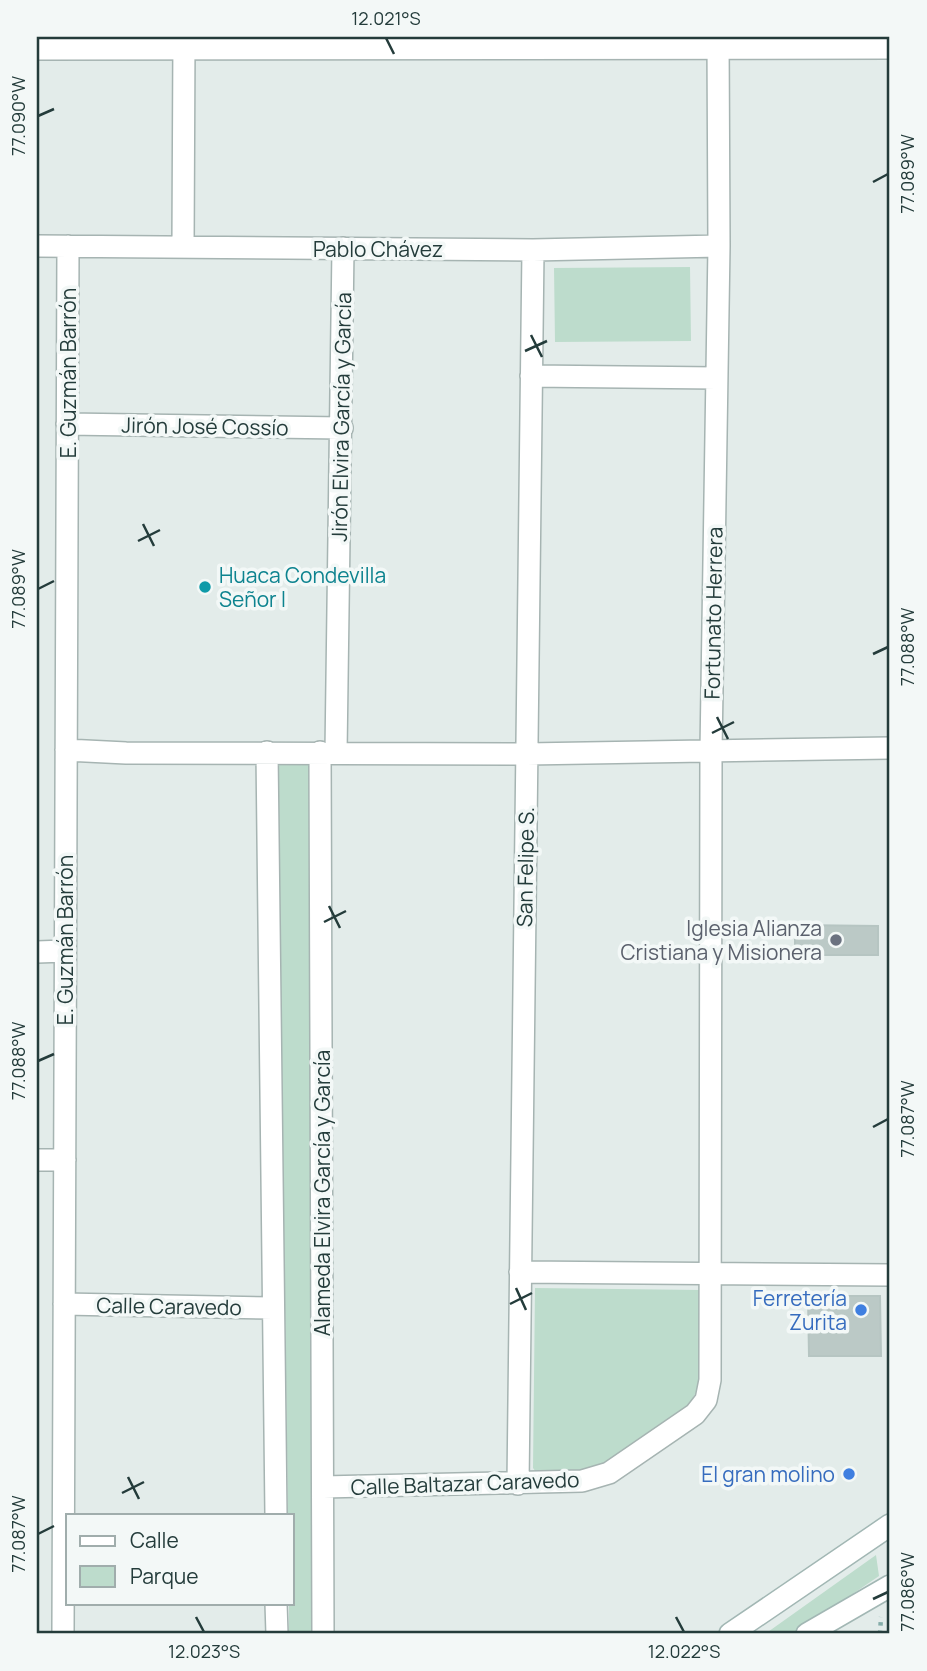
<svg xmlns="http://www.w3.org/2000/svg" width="927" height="1671" viewBox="0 0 927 1671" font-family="Manrope,sans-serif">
<rect width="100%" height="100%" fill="#e3ecea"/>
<!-- green -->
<path fill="#bddccc" d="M 690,267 L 691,341 L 555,342 L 554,268 Z
M 277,759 L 310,761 L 315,1634 L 289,1634 L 289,1603 L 292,1603 L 292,1515 L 288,1515 Z
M 535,1288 L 700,1290 L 701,1383 L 687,1409 L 613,1460 L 591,1471 L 539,1476 L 533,1468 Z
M 876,1555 L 879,1576 L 794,1634 L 765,1634 Z"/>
<!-- building -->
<path fill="#bbc9c6" stroke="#b6c5c2" stroke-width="2" d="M 795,925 L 878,926 L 878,955 L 795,955 Z
M 808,1296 L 880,1296 L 881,1356 L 809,1356 Z"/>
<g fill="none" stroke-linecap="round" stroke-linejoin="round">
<defs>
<path id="minor" d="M 37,246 L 533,250 L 719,246
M 183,247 L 184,37
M 531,376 L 716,378
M 67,424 L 342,428
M 66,750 L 126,753 L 527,754 L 890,748
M 267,752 L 276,1515
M 320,752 L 323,1634
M 336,753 L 343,248
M 37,952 L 65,951
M 37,1160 L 65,1160
M 520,1272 L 890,1275
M 64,1304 L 273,1308
M 518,1484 L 533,250
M 323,1487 L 582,1481 L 609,1473 L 695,1414 L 706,1400 L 710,1380 L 711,751 L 719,246 L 718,37
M 276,1603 L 277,1634
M 63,1634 L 68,246"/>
<path id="tertiary" d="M 37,49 L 890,48"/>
<path id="secondary" d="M 730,1634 L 890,1525
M 807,1634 L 890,1586"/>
</defs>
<!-- minor casing -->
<use href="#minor" stroke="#a6b4b2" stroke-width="24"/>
<!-- tertiary casing -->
<use href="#tertiary" stroke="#a6b4b2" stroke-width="24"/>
<!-- secondary casing -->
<use href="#secondary" stroke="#a2b7b4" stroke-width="24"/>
<!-- path -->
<path stroke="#85ada9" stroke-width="4.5" stroke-dasharray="3.5 5" stroke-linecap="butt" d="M 880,1634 L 881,1617"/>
<!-- minor -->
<use href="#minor" stroke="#fff" stroke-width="21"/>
<!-- tertiary -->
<use href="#tertiary" stroke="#fff" stroke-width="21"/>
<!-- secondary -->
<use href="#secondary" stroke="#fff" stroke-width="21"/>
</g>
<!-- ticks -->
<path fill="none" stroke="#243c3b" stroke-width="2.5" d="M 386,38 L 394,54M 38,116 L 54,109M 873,182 L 888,174M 531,335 L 542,357M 525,351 L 547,341M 143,524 L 154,546M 138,541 L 160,530M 38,589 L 54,581M 873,654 L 888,647M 717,717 L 728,739M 712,733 L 734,722M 329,906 L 340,928M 324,922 L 346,911M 38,1061 L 54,1054M 873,1127 L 888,1119M 516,1288 L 526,1310M 510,1304 L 532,1293M 128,1477 L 139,1499M 122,1493 L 144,1482M 38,1534 L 54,1526M 873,1599 L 888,1592M 196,1617 L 204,1632M 676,1617 L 684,1632"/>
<!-- markers -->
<circle fill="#0f9aa8" stroke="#f3f8f7" stroke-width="2.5" cx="205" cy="587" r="7"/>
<circle fill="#6b7280" stroke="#f3f8f7" stroke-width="2.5" cx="836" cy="940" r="7"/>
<g fill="#3f7fe0" stroke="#f3f8f7" stroke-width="2.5">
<circle cx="861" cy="1310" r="7"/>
<circle cx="849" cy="1474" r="7"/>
</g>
<g text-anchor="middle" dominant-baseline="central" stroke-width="7" stroke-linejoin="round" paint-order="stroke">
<!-- street labels -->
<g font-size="21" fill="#243c3b" stroke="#f3f8f7">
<text x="378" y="249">Pablo Chávez</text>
<text transform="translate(68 373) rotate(-90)">E. Guzmán Barrón</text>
<text transform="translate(341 417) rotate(-89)">Jirón Elvira García y García</text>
<text transform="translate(205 426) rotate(1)">Jirón José Cossío</text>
<text transform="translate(713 613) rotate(-89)">Fortunato Herrera</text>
<text transform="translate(525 867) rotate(-89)">San Felipe S.</text>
<text transform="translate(65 940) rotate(-90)">E. Guzmán Barrón</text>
<text transform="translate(322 1193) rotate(-90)">Alameda Elvira García y García</text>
<text transform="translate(169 1306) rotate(1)">Calle Caravedo</text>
<text transform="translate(465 1483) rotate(-2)">Calle Baltazar Caravedo</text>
</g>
<!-- culture labels -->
<g font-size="21" fill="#0d838f" stroke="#f3f8f7" text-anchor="start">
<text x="219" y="575">Huaca Condevilla<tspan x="219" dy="24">Señor I</tspan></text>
</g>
<!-- worship labels -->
<g font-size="21" fill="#5b616d" stroke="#f3f8f7" text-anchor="end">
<text x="822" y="928">Iglesia Alianza<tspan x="822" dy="24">Cristiana y Misionera</tspan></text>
</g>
<!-- shop labels -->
<g font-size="21" fill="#366cbe" stroke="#f3f8f7" text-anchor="end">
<text x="847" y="1298">Ferretería<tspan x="847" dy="24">Zurita</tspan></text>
<text x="835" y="1474">El gran molino</text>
</g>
</g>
<!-- border -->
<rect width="927" height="1671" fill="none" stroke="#f3f8f7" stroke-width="77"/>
<!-- legend -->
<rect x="66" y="1514" width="228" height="91" fill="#f3f8f7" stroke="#a0adac" stroke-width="2"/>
<rect x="80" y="1536" width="35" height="10" fill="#ffffff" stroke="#a0adac" stroke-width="2"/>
<text x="130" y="1548" font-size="21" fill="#243c3b">Calle</text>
<rect x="80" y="1566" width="35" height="21" fill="#bddccc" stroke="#a0adac" stroke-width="2"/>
<text x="130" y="1584" font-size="21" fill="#243c3b">Parque</text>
<rect x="38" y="38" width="850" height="1594" fill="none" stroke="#243c3b" stroke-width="2.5"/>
<g font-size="18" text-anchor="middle" fill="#243c3b">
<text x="386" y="25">12.021°S</text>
<text transform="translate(19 116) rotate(-90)" y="6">77.090°W</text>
<text transform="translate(908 174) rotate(-90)" y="6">77.089°W</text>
<text transform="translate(19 589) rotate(-90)" y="6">77.089°W</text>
<text transform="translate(908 647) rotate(-90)" y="6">77.088°W</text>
<text transform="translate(19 1061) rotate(-90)" y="6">77.088°W</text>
<text transform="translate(908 1119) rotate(-90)" y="6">77.087°W</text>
<text transform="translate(19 1534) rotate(-90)" y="6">77.087°W</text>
<text transform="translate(908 1592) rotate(-90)" y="6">77.086°W</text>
<text x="204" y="1658">12.023°S</text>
<text x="684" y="1658">12.022°S</text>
</g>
</svg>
